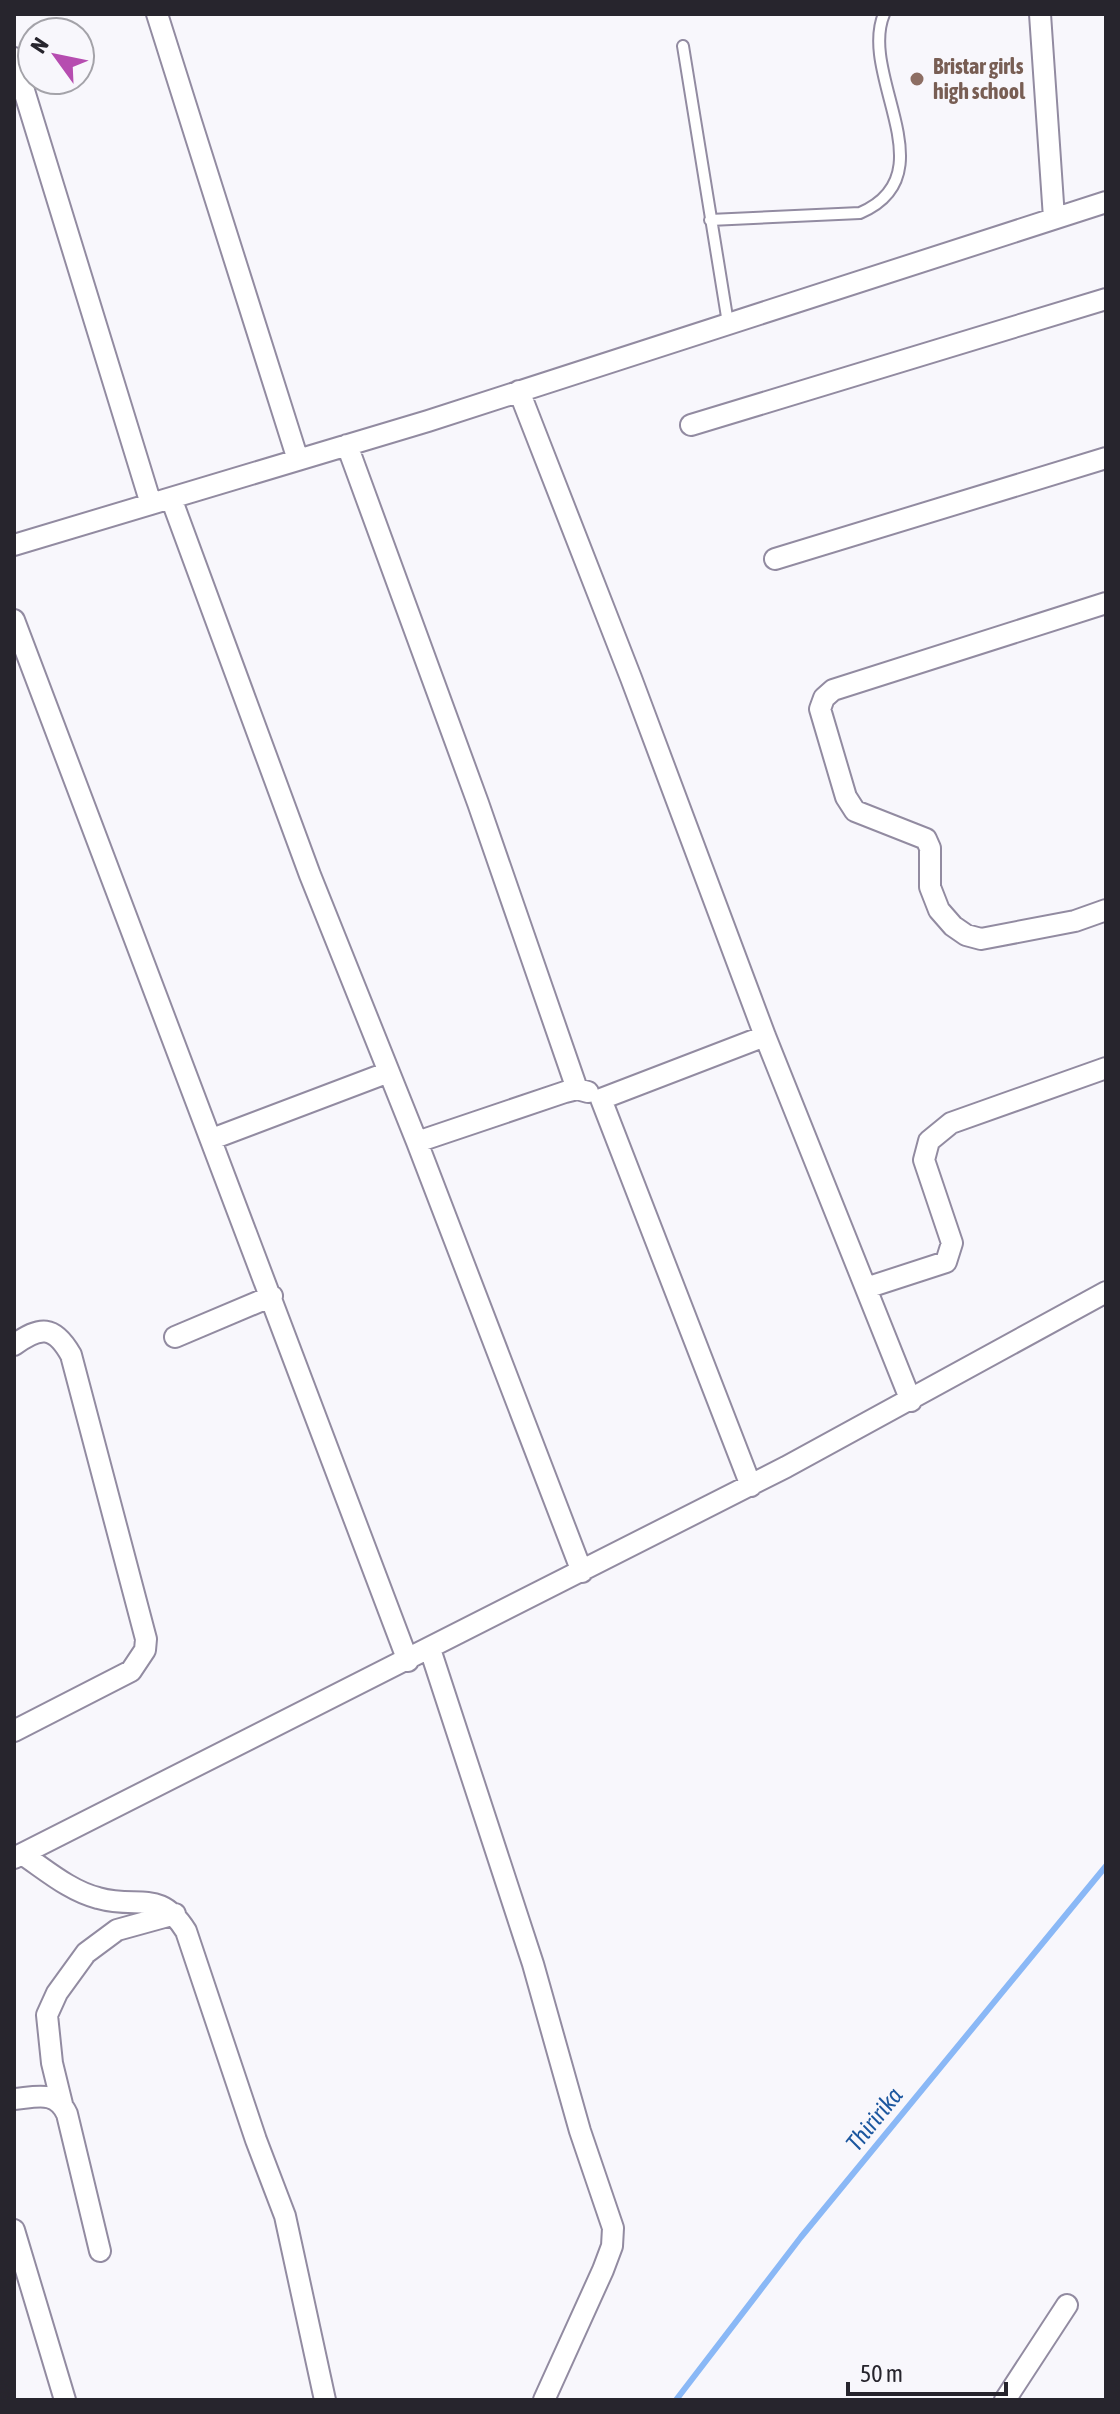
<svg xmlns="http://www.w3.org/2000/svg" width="1120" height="2414" viewBox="0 0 1120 2414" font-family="'Asap Condensed',sans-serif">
<rect width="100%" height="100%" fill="#f8f7fc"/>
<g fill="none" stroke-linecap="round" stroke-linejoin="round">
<!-- stream -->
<path stroke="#8ab8f6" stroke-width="6" d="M 676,2400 L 801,2237 L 1106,1866"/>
<defs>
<path id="service" d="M 683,46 L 728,323
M 710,220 L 860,213 C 949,175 858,76 884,14"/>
<path id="minor" d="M 157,14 L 298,460
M 1040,14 L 1054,218
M 14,58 L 151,504
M 519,391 L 631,678 L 765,1036 L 911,1401
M 691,425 L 1106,299
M 347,445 L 478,803 L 577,1089
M 171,498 L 310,875 L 417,1142 L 582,1572
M 14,545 L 428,421 L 1106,202
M 775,559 L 1106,458
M 1106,603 L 833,690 L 824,698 L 820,709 L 846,797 L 855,811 L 926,839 L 930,848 L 930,887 L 939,910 L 953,926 L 966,935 L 981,939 L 1075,921 L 1106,910
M 14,620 L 408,1661
M 212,1139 L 389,1072
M 417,1142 L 565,1092 L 577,1089 L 588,1092
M 866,1288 L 946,1262 L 952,1243 L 924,1160 L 929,1141 L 951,1123 L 1106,1068
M 175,1337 L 272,1296
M 14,1345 C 40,1326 54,1325 71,1355 L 146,1639 L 145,1650 L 131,1671 L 14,1731
M 751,1486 L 601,1099 L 765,1036
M 430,1649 L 533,1964 L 580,2131 L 613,2228 L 612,2246 L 603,2270 L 544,2400
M 22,1854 C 46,1870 70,1891 98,1898 C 139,1910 159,1888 186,1931 L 256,2140 L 285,2216 L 325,2400
M 14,1858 L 786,1467 L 1106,1292
M 14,2099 C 37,2097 56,2090 67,2114 L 100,2251
M 62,2104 L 52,2063 L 47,2015 L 57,1993 L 86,1953 L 117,1930 L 175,1914
M 14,2230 L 65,2400
M 1005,2400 L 1067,2305"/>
</defs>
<!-- service casing -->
<use href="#service" stroke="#928ba1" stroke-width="14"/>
<!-- minor casing -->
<use href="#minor" stroke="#928ba1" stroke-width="24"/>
<!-- service -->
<use href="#service" stroke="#fff" stroke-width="10"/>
<!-- minor -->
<use href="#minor" stroke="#fff" stroke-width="20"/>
</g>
<!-- markers -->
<circle fill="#8d6e63" stroke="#f8f7fc" stroke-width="3" cx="917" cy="79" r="8"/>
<g text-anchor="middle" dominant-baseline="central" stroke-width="8" stroke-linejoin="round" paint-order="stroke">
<!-- education labels -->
<g font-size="22" font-weight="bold" fill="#785e54" stroke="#f8f7fc" text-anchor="start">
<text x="933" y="66">Bristar girls<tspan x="933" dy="25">high school</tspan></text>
</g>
<!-- water labels -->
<g font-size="24" font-style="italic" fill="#1c579f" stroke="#f8f7fc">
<text transform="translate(874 2119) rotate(-51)">Thiririka</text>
</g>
</g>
<!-- border -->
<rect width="1120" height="2414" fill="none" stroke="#27252d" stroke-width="32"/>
<!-- north arrow -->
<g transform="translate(56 56) rotate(303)"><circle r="38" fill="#f8f7fc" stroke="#a4a3a9" stroke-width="2"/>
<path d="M0-6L14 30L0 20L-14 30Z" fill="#b64db0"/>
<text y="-12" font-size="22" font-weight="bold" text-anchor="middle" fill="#27252d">N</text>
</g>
<!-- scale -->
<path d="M848 2382v12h158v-12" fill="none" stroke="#27252d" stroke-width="4"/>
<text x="860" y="2382" font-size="24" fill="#27252d" stroke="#f8f7fc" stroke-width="6" paint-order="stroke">50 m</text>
</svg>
